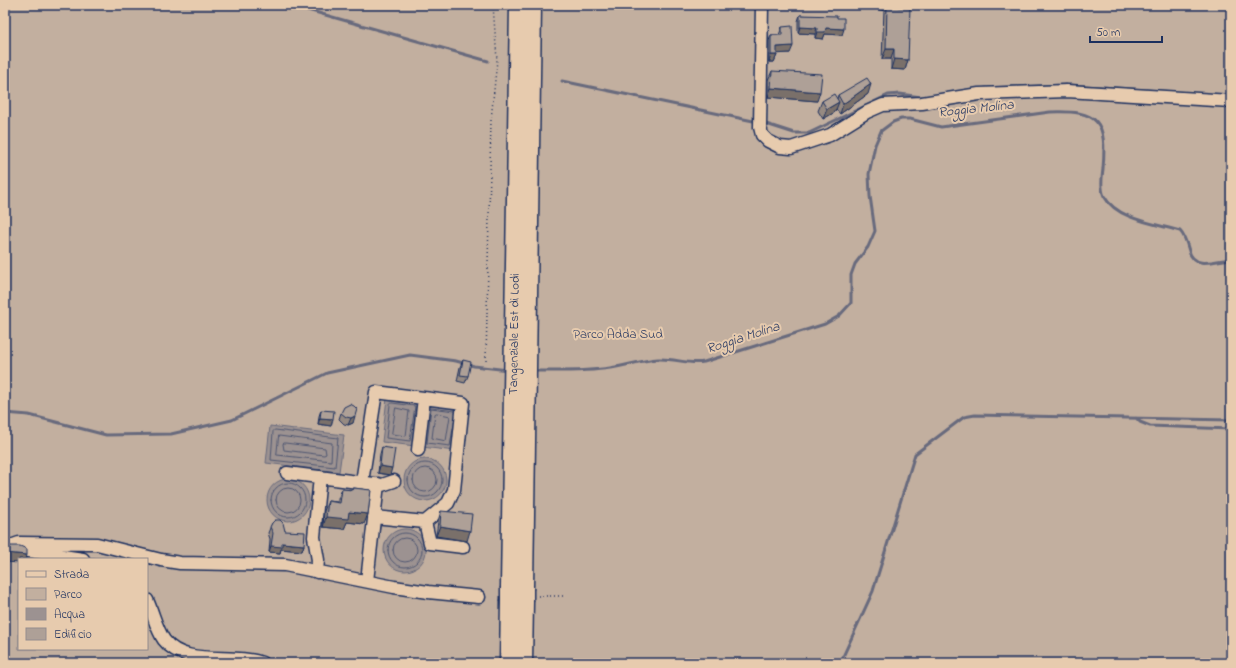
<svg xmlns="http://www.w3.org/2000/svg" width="1236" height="668" viewBox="0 0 1236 668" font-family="'Indie Flower',sans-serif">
<rect width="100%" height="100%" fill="#dfc5ab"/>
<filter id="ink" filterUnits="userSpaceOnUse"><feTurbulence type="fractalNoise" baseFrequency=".025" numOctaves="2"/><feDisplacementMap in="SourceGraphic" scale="8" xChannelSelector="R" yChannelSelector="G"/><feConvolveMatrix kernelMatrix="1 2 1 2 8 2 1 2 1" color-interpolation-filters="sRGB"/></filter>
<g filter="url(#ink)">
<!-- green -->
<path fill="#c2af9f" stroke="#6e6f7e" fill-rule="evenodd" d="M 5,5 L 1231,5 L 1231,663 L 5,663 ZM 19,559 L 147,559 L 147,649 L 19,649 Z"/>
<!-- water -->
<path fill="#9c9291" stroke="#686a7d" d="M 387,398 L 420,402 L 415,446 L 382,442 Z
M 427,403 L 460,406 L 455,451 L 422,447 Z
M 270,426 L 344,435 L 339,472 L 266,463 Z
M404 480a21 21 0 1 1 42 0a21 21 0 1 1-42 0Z
M267 500a21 21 0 1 1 42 0a21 21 0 1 1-42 0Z
M384 550a21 21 0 1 1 42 0a21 21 0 1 1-42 0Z"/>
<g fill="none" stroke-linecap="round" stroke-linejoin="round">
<!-- shore -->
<path stroke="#4f5772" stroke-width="1" d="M 392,403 L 415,406 L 410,441 L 386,438 L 390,405 Z
M 396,408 L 409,411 L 406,436 L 392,434 Z
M 437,413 L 450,416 L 446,441 L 432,438 L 435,414 Z
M 453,428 L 450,446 L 427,443 L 431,408 L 455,411
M 275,430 L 338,438 L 335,467 L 271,460 L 273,432 Z
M 279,436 L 332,443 L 331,461 L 277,455 Z
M 285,443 L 325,448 L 326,454 L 324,455 L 284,450 L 283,444 Z
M408 480a17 17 0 1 1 34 0a17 17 0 1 1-34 0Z
M413 480a12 12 0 1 1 24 0a12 12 0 1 1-24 0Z
M271 500a17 17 0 1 1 34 0a17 17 0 1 1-34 0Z
M276 500a12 12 0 1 1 24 0a12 12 0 1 1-24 0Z
M388 550a17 17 0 1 1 34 0a17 17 0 1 1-34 0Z
M393 550a12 12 0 1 1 24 0a12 12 0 1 1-24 0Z"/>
<!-- stream -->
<path stroke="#686a7d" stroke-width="3" d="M 290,5 L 488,61
M 562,81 L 758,122
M 1071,85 L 1175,92
M 985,88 L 1066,85
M 763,123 L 794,133 L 809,133 L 888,95 L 900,94 L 921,97
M 534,371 C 559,371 585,372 610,368 C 626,366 642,360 658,359 C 674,358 689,365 704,362 L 825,324 L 839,316 L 851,303 L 851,275 L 855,264 L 868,247 L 875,231 L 870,196 L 869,174 L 875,145 L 881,131 L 893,122 L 901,119 L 910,119 L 941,127 L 1050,112 C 1099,110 1107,121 1103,169 C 1102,177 1100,188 1104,196 C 1117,220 1157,224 1180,231 C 1185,236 1187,244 1189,251 C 1194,270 1217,260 1231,259
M 5,413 L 29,415 L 106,435 L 171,434 L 232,420 L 327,373 L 410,355 L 456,361 L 474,366 L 508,370
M 1136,418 L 1140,422 L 1150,426 L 1231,429
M 840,663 L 873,591 L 915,454 L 964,417 L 975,415 L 1231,420"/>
<defs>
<path id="minor" d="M 762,5 L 760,127 L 762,135 L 768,141 L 780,147 L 791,148 L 830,135 L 867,112 L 883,105 L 922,103 L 979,94 L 1067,91 L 1231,101
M 418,450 L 424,398
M 287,473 L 382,485 L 394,481
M 362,482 L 376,392 L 463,403 L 454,490 L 448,503 L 425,522 L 374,517
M 425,522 L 430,543 L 463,547
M 5,548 L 19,543 L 97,544 L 161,560 L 180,563 L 285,565 L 394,587 L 428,592 L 479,597
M 22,550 L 83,559
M 317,572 L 318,560 L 314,537 L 320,477
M 367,581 L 378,484
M 147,600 C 153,613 156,628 164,640 C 185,668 232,652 262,663"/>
<g id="highway">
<path id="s1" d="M 510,587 L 519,5"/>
<path d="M 524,588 L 532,5"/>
<path d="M 509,663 L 510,601"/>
<path d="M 523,663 L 524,601"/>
</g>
</defs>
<!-- minor casing -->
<use href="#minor" stroke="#1b2f5e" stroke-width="15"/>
<!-- highway casing -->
<use href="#highway" stroke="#1b2f5e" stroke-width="21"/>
<!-- path -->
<path stroke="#1b2f5e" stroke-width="1.5" stroke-dasharray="1 3" stroke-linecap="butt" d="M 486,361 L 491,120 L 497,60 L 493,5
M 538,596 L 570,596"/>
<!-- minor -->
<use href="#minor" stroke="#e7cbae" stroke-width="12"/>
<!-- highway -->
<use href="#highway" stroke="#e7cbae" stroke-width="18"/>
<defs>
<path id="highway-bridge" d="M 510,601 L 510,587
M 524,601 L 524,588"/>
</defs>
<!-- highway-bridge casing -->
<use href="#highway-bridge" stroke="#1b2f5e" stroke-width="21" stroke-linecap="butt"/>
<!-- highway-bridge -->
<use href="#highway-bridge" stroke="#e7cbae" stroke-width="18"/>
</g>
<!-- wall -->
<path fill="#968a82" stroke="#1b2f5e" d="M 858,5 L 898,5 L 898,7 L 908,60 L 905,70 L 891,69 L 891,59 L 882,59 L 884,10 L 858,8 Z
M 800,15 L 837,18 L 842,35 L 825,34 L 823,39 L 815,38 L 815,34 L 798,33 L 798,21 Z
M 782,27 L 790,53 L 777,53 L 777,55 L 774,62 L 769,62 L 769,41 L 771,35 L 779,35 Z
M 772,71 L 817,101 L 768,97 L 768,80 Z
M 868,94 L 840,114 L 836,109 L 835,112 L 823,119 L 818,111 L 822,101 L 837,99 L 838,95 Z
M 463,360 L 468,376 L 465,383 L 457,381 L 460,367 Z
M 350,404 L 353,423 L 348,425 L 344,424 L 339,419 L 341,413 Z
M 321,410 L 331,426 L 318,424 L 319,416 Z
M 382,447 L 390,475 L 378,473 L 380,454 Z
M 354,488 L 364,524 L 347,522 L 344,529 L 323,527 L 324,511 L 328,501 L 338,502 L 338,499 L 342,489 L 353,490 Z
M 441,511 L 467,541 L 436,536 L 438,521 Z
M 272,523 L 285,531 L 304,545 L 302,551 L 281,549 L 280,553 L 269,552 L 270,539 L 268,533 Z"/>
<!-- shaded-wall -->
<path fill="#7a706a" stroke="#1b2f5e" d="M 860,5 L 885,5 L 884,10 L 858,8 Z
M 800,27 L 817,28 L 815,34 L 798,33 Z
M 826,28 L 844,29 L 842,35 L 825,34 L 823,39 L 815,38 L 817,32 Z
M 793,46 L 790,53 L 774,54 L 777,47 Z
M 886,49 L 894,49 L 891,59 L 882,59 Z
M 771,55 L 777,55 L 774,62 L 769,62 Z
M 894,59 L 908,60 L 905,70 L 891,69 Z
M 871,84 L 868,94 L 840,114 L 843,104 Z
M 771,88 L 820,92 L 817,101 L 768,97 Z
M 839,102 L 835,112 L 823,119 L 827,109 Z
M 355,416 L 353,423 L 348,425 L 351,418 Z
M 320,418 L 333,419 L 331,426 L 318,424 Z
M 380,466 L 392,468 L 390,475 L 378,473 Z
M 349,512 L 368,514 L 364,524 L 347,522 L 344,529 L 323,527 L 326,517 Z
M 440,526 L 470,531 L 467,541 L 436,536 Z
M 282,543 L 304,545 L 302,551 L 281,549 L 280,553 L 269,552 L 271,546 Z
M 5,553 L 27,555 L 26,559 L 19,559 L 19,563 L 5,562 Z"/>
<!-- building -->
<path fill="#aea097" stroke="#1b2f5e" d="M 887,5 L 898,5 L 898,7 L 910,8 L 908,60 L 894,59 L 894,49 L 886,49 Z
M 800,15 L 837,16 L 837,18 L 844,18 L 844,29 L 826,28 L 825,32 L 817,32 L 817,28 L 800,27 Z
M 792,26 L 793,46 L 777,47 L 777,55 L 771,55 L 771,35 L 782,35 L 782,27 Z
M 772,71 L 822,74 L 820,92 L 771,88 Z
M 867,78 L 871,84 L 843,104 L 838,95 Z
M 834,94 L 839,102 L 827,109 L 822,101 Z
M 463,360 L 471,362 L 468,376 L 460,375 Z
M 350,404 L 354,406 L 357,409 L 355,416 L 351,418 L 346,417 L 341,413 L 344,407 Z
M 321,410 L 334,411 L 333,419 L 320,418 Z
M 382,447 L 395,449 L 392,468 L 380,466 Z
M 354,488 L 371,490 L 368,514 L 349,512 L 348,519 L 326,517 L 328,501 L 340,503 L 342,489 L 353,490 Z
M 441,511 L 472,514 L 470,531 L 440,526 Z
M 275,520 L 280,520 L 283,523 L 285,531 L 305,532 L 304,545 L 282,543 L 282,547 L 271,546 L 273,533 L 270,527 L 272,523 Z
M 5,546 L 20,546 L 27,549 L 27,555 L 5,553 Z"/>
</g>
<g text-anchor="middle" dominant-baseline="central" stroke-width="4" stroke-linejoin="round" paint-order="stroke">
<!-- street labels -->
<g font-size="13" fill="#1b2f5e" stroke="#e7cbae">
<text stroke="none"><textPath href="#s1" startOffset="253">Tangenziale Est di Lodi</textPath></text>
</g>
<!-- park labels -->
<g font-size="13" fill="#2c3c64" stroke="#e7cbae">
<text x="618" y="334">Parco Adda Sud</text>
</g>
<!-- water labels -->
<g font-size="14" font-style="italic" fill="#2e3e66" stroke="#e7cbae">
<text transform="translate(976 109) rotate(-6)">Roggia Molina</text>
<text transform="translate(743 338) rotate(-18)">Roggia Molina</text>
</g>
</g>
<!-- margin -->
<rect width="1236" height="668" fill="none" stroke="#e7cbae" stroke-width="20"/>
<rect x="10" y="10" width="1216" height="648" fill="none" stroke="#1b2f5e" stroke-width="1.5" filter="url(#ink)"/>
<!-- legend -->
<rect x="18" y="558" width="130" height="92" fill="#e7cbae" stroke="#958d8e"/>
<rect x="26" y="571" width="20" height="6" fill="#e7cbae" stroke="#958d8e"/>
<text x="54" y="578" font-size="12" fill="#1b2f5e">Strada</text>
<rect x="26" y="588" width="20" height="12" fill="#c2af9f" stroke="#958d8e"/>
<text x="54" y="598" font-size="12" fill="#1b2f5e">Parco</text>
<rect x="26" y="608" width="20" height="12" fill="#9c9291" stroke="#958d8e"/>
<text x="54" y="618" font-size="12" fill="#1b2f5e">Acqua</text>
<rect x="26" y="628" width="20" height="12" fill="#aea097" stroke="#958d8e"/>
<text x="54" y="638" font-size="12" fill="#1b2f5e">Edificio</text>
<!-- scale -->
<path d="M1090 36v6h72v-6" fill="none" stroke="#1b2f5e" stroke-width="2"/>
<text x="1096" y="36" font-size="12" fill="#1b2f5e" stroke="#e7cbae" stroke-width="3" paint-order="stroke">50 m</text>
</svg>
